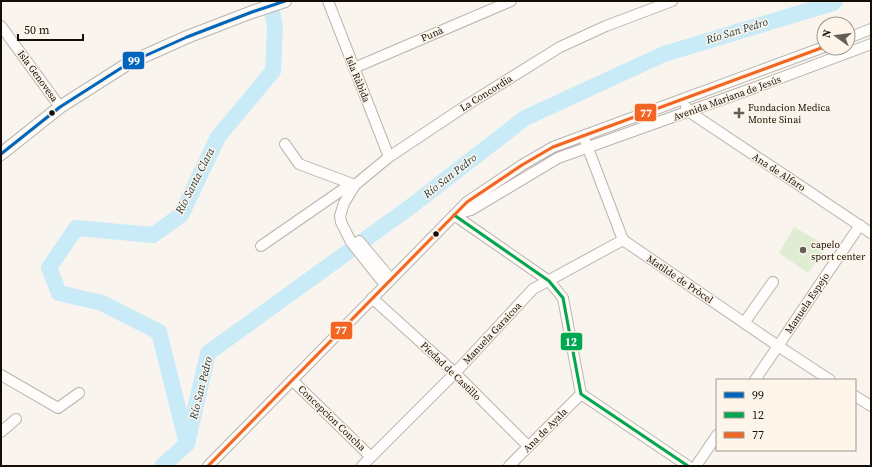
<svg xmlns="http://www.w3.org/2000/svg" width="872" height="467" viewBox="0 0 872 467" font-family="'Source Serif 4',serif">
<rect width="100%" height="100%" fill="#f9f4ee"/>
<!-- pitch -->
<path fill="#e1edd2" d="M 794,227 L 827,246 L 808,273 L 779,253 Z"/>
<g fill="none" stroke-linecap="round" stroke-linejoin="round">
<!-- river -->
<path stroke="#c9ebf8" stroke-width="16" d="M 186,440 L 159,332 L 102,303 L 59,293 L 49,268 L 76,228 L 153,235 L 181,215 L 218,137 L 273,71 L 275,27 L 270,1
M 162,466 L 187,444 L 208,353 L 410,207 L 525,118 L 664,54 L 833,3 L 835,1"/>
<defs>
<path id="minor" d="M 328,1 L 389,157
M 1,26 L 60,107
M 848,38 L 871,29
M 354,68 L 511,1
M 686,107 L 688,111 L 871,233
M 586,143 L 623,240 L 778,346 L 830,380
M 285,144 L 299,164 L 355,185
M 456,214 L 471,210 L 558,158 L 751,89 L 871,44
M 454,215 L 549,281 L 563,298 L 581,394 L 688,466
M 359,241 L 391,279
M 261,246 L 342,190 L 352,189
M 385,285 L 351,242 L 341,222 L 340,216 L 344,203 L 355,185 L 389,157 L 467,105 L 560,47 L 606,26 L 672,1
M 372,298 L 455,373 L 528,446
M 744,323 L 773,282
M 1,375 L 58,408 L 79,393
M 292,380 L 371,457
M 755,380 L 860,225
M 855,396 L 871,406
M 1,432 L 16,419
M 208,466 L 467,202 L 522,165 L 553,147 L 824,47
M 362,466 L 455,373 L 533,289 L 623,240
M 509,466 L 581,394
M 696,466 L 717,435"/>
<path id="major" d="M 1,154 L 60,107 L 129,63 L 187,37 L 252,12 L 285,1"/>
</defs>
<!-- minor casing -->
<use href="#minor" stroke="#b9b4ad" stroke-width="12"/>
<!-- major casing -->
<use href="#major" stroke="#b9b4ad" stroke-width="14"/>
<!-- minor -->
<use href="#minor" stroke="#fefdfc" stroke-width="10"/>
<!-- major -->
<use href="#major" stroke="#fefdfc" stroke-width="12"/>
<defs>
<path id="bus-1" d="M 1,154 L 60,107 L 129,63 L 187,37 L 252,12 L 285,1"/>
<path id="bus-2" d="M 454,215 L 549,281 L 563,298 L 581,394 L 688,466"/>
<path id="bus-3" d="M 208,466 L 467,202 L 522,165 L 553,147 L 824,47"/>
</defs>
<!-- bus-1 casing -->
<use href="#bus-1" stroke="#fdf5ea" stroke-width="6"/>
<!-- bus-2 casing -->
<use href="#bus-2" stroke="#fdf5ea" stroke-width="6"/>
<!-- bus-3 casing -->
<use href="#bus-3" stroke="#fdf5ea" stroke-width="6"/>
<!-- bus-1 -->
<use href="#bus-1" stroke="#0065bd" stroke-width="3"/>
<!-- bus-2 -->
<use href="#bus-2" stroke="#00a651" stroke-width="3"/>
<!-- bus-3 -->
<use href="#bus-3" stroke="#f26522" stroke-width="3"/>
</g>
<!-- markers -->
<g fill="#150e06" stroke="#fdf5ea" stroke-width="1.5">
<circle cx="52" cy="113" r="3.5"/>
<circle cx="436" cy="234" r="3.5"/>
</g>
<g fill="#655e57" stroke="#fdf5ea" stroke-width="1.5">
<path d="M737 107h4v4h4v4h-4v4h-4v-4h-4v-4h4z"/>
<circle cx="803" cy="250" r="4"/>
</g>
<g text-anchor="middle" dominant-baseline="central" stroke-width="3" stroke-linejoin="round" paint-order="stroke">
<!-- street labels -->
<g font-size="10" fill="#150e06" stroke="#fdf5ea">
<text transform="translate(432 34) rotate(-23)">Punà</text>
<text transform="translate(38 76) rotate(54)">Isla Genovesa</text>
<text transform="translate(358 79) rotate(68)">Isla Ràbida</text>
<text transform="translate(486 93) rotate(-32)">La Concordia</text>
<text transform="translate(727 98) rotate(-20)">Avenida Mariana de Jesús</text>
<text transform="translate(779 172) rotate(33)">Ana de Alfaro</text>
<text transform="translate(680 279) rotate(34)">Matilde de Pròcel</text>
<text transform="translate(807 303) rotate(-56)">Manuela Espejo</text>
<text transform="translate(492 333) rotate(-47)">Manuela Garaicoa</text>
<text transform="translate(451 371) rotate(44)">Piedad de Castillo</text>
<text transform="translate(332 418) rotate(44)">Concepcion Concha</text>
<text transform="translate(545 430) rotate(-45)">Ana de Ayala</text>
</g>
<!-- poi labels -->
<g font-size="10" fill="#150e06" stroke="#fdf5ea" text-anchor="start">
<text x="748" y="107">Fundacion Medica<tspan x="748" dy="12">Monte Sinai</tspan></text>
<text x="811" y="244">capelo<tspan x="811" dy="12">sport center</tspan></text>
</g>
<!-- water labels -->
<g font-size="11" font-style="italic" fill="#15333f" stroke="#fdf5ea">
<text transform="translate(737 31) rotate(-17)">Río San Pedro</text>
<text transform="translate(450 176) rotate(-38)">Río San Pedro</text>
<text transform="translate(195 181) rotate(-63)">Río Santa Clara</text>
<text transform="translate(201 388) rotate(-76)">Río San Pedro</text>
</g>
</g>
<g stroke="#fdf5ea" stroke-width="1.5">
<rect x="122" y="51" width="23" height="19" rx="4" fill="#0065bd"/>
<rect x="634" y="103" width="23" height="19" rx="4" fill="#f26522"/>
<rect x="330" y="321" width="23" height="19" rx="4" fill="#f26522"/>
<rect x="560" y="332" width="23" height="19" rx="4" fill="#00a651"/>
</g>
<g font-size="11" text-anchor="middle" font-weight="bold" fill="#fff">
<text x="134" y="65">99</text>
<text x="646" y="117">77</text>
<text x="341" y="334">77</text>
<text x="571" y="346">12</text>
</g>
<!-- border -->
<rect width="872" height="467" fill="none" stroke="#150e06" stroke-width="4"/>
<!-- legend -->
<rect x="716" y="379" width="140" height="72" fill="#fdf5ea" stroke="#a0998f"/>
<rect x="724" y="392" width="20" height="6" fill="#0065bd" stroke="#a0998f"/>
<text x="752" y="399" font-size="12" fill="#150e06">99</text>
<rect x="724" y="412" width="20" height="6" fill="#00a651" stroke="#a0998f"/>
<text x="752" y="419" font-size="12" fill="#150e06">12</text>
<rect x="724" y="432" width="20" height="6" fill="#f26522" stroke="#a0998f"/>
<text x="752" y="439" font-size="12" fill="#150e06">77</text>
<!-- north arrow -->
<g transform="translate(836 36) rotate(284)"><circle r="19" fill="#fdf5ea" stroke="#a0998f"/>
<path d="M0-3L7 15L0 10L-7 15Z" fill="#655e57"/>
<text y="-6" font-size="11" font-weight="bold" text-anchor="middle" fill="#150e06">N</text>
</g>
<!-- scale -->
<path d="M18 34v6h65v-6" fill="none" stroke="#150e06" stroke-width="2"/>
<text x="24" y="34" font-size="12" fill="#150e06" stroke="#fdf5ea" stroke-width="3" paint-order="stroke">50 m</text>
</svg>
